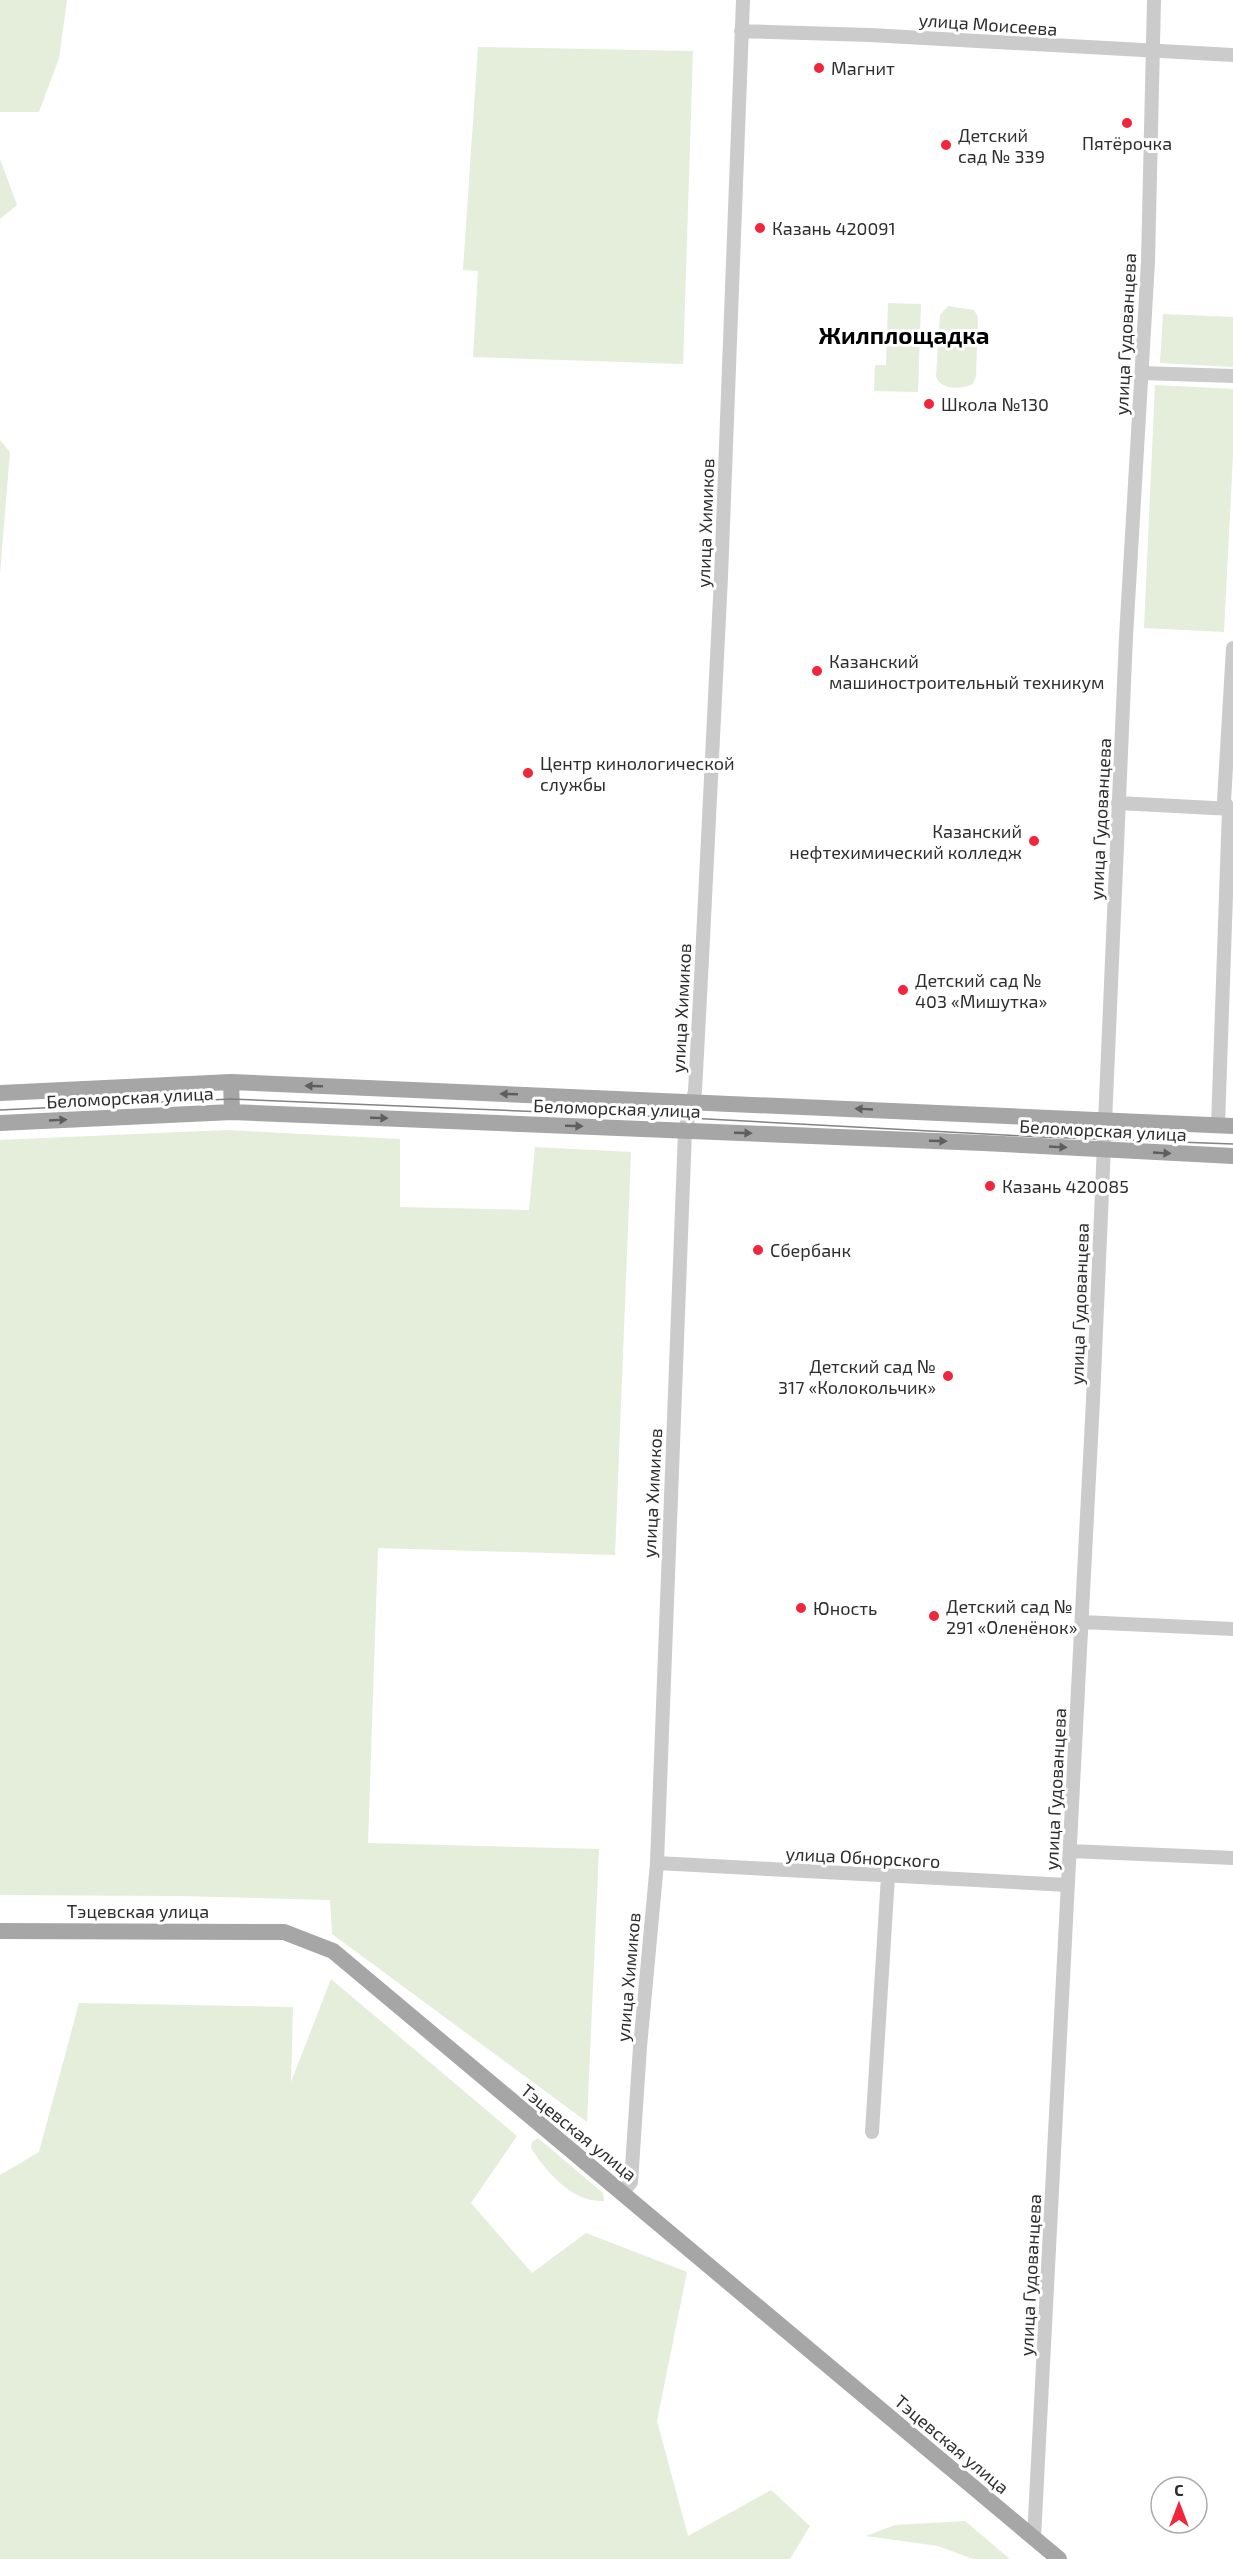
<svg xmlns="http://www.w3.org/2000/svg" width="1233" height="2559" viewBox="0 0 1233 2559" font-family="'Exo 2',sans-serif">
<rect width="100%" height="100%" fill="#fff"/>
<!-- green -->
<path fill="#e5eddb" d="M 0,0 L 67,0 L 59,58 L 39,112 L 0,112 Z
M 478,47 L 693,51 L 683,364 L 473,357 L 478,271 L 463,270 Z
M 0,159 L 17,205 L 0,219 Z
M 888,303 L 921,304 L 918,392 L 874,391 L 875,365 L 886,365 Z
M 948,306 L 974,310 L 978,317 L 976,376 L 973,384 C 961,390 940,390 936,376 L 940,315 Z
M 1163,314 L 1233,317 L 1233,367 L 1160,363 Z
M 1155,385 L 1233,389 L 1233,455 L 1224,632 L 1144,628 Z
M 0,440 L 10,452 L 0,574 Z
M 227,1130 L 400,1139 L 400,1207 L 529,1210 L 535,1147 L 631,1152 L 615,1555 L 378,1548 L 368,1843 L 599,1849 L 587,2122 L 332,1934 L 330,1900 L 178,1896 L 0,1895 L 0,1140 Z
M 331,1979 L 517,2136 L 471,2203 L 532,2273 L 586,2233 L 687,2272 L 657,2421 L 688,2536 L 771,2490 L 810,2526 L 790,2559 L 0,2559 L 0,2175 L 39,2152 L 79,2003 L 293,2007 L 291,2082 Z
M 538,2138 L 603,2193 L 604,2201 C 572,2203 546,2171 531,2148 L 532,2142 Z
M 965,2521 L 1010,2559 L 973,2559 L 938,2546 L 866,2536 L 895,2525 Z"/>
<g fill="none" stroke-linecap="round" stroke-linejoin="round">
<!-- minor -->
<path stroke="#cbcbcb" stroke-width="14" d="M 741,31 L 870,35 L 1233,55
M 1142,373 L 1233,376
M 1118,803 L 1233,809
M 1218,1125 L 1229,809 L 1224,801 L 1233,648
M 1082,1622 L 1233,1629
M 1070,1851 L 1233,1858
M 657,1863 L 1068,1885
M 872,2132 L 888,1876
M 622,2193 L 631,2182 L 640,2047 L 657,1863 L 685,1131 L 695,1091 L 702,959 L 721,577 L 743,0
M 1034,2538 L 1093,1400 L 1126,637 L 1148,262 L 1154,0"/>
<!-- major -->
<path stroke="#a6a6a6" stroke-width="16" d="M 231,1082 L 232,1112
M 0,1093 L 231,1082 L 1233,1126
M 0,1123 L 232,1112 L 983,1143 L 1233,1156
M 0,1931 L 284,1932 L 333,1951 L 1059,2559"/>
<!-- tram -->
<path stroke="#838383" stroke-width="1.5" d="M 0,1110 L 231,1099 L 688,1118 L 1042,1137 L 1233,1144"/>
</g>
<!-- one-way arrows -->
<defs><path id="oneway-solid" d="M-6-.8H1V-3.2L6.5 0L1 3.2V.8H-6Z" transform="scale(1.5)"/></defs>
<g fill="#5e5e5e">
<use href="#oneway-solid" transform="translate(314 1086) rotate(-178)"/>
<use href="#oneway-solid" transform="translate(509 1094) rotate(-178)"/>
<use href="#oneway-solid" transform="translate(864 1109) rotate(-177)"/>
<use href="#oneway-solid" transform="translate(379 1118) rotate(2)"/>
<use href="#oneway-solid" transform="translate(58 1120) rotate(-3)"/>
<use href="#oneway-solid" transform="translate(574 1126) rotate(2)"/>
<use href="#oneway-solid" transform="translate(743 1133) rotate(2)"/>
<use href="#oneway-solid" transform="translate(938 1141) rotate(2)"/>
<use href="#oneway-solid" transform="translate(1058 1147) rotate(3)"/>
<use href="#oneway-solid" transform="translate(1162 1153) rotate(3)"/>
</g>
<!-- markers -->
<g fill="#f1253b" stroke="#fff" stroke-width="2">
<circle cx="819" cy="68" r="6"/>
<circle cx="1127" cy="123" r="6"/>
<circle cx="946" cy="145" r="6"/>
<circle cx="760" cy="228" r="6"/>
<circle cx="929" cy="404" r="6"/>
<circle cx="817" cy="671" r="6"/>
<circle cx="528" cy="773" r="6"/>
<circle cx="1034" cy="841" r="6"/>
<circle cx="903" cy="990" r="6"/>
<circle cx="990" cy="1186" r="6"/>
<circle cx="758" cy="1250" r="6"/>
<circle cx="948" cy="1376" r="6"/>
<circle cx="801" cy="1608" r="6"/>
<circle cx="934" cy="1616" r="6"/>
</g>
<g text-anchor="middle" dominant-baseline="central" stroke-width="6" stroke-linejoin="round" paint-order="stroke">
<!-- street labels -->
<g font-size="18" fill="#2e2e2e" stroke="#fff">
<text transform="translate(988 24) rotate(4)">улица Моисеева</text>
<text transform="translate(1125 334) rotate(-87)">улица Гудованцева</text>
<text transform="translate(705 523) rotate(-88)">улица Химиков</text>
<text transform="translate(1100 819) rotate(-87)">улица Гудованцева</text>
<text transform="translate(681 1008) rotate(-87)">улица Химиков</text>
<text transform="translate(130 1097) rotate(-3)">Беломорская улица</text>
<text transform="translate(617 1108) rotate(2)">Беломорская улица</text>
<text transform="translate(1103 1130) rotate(3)">Беломорская улица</text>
<text transform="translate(1079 1304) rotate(-88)">улица Гудованцева</text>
<text transform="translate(652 1493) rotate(-87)">улица Химиков</text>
<text transform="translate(1055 1789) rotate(-87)">улица Гудованцева</text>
<text transform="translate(863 1857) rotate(3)">улица Обнорского</text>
<text x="138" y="1911">Тэцевская улица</text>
<text transform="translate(628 1977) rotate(-85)">улица Химиков</text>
<text transform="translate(579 2132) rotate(39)">Тэцевская улица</text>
<text transform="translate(1030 2275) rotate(-87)">улица Гудованцева</text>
<text transform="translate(952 2444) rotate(40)">Тэцевская улица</text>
</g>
<!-- poi labels -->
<g font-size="18" fill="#2e2e2e" stroke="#fff" text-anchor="start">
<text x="831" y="68">Магнит</text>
<text x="958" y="135">Детский<tspan x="958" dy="21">сад № 339</tspan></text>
<text x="1127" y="143" text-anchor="middle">Пятёрочка</text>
<text x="772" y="228">Казань 420091</text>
<text x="941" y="404">Школа №130</text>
<text x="829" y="661">Казанский<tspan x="829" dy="21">машиностроительный техникум</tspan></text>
<text x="540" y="763">Центр кинологической<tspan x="540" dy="21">службы</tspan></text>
<text x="1022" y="831" text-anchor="end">Казанский<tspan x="1022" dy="21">нефтехимический колледж</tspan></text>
<text x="915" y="980">Детский сад №<tspan x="915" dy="21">403 «Мишутка»</tspan></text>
<text x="1002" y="1186">Казань 420085</text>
<text x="770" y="1250">Сбербанк</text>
<text x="936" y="1366" text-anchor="end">Детский сад №<tspan x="936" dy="21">317 «Колокольчик»</tspan></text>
<text x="946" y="1606">Детский сад №<tspan x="946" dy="21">291 «Оленёнок»</tspan></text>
<text x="813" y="1608">Юность</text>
</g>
<!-- district labels -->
<g font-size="24" font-weight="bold" fill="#000" stroke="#fff">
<text x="904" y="334">Жилплощадка</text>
</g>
</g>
<!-- north arrow -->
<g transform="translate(1179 2505)"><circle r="28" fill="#ffffff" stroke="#ababab" stroke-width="1.5"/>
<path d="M0-4.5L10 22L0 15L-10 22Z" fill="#f1253b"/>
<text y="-9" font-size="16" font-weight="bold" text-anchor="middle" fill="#2e2e2e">С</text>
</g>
</svg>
